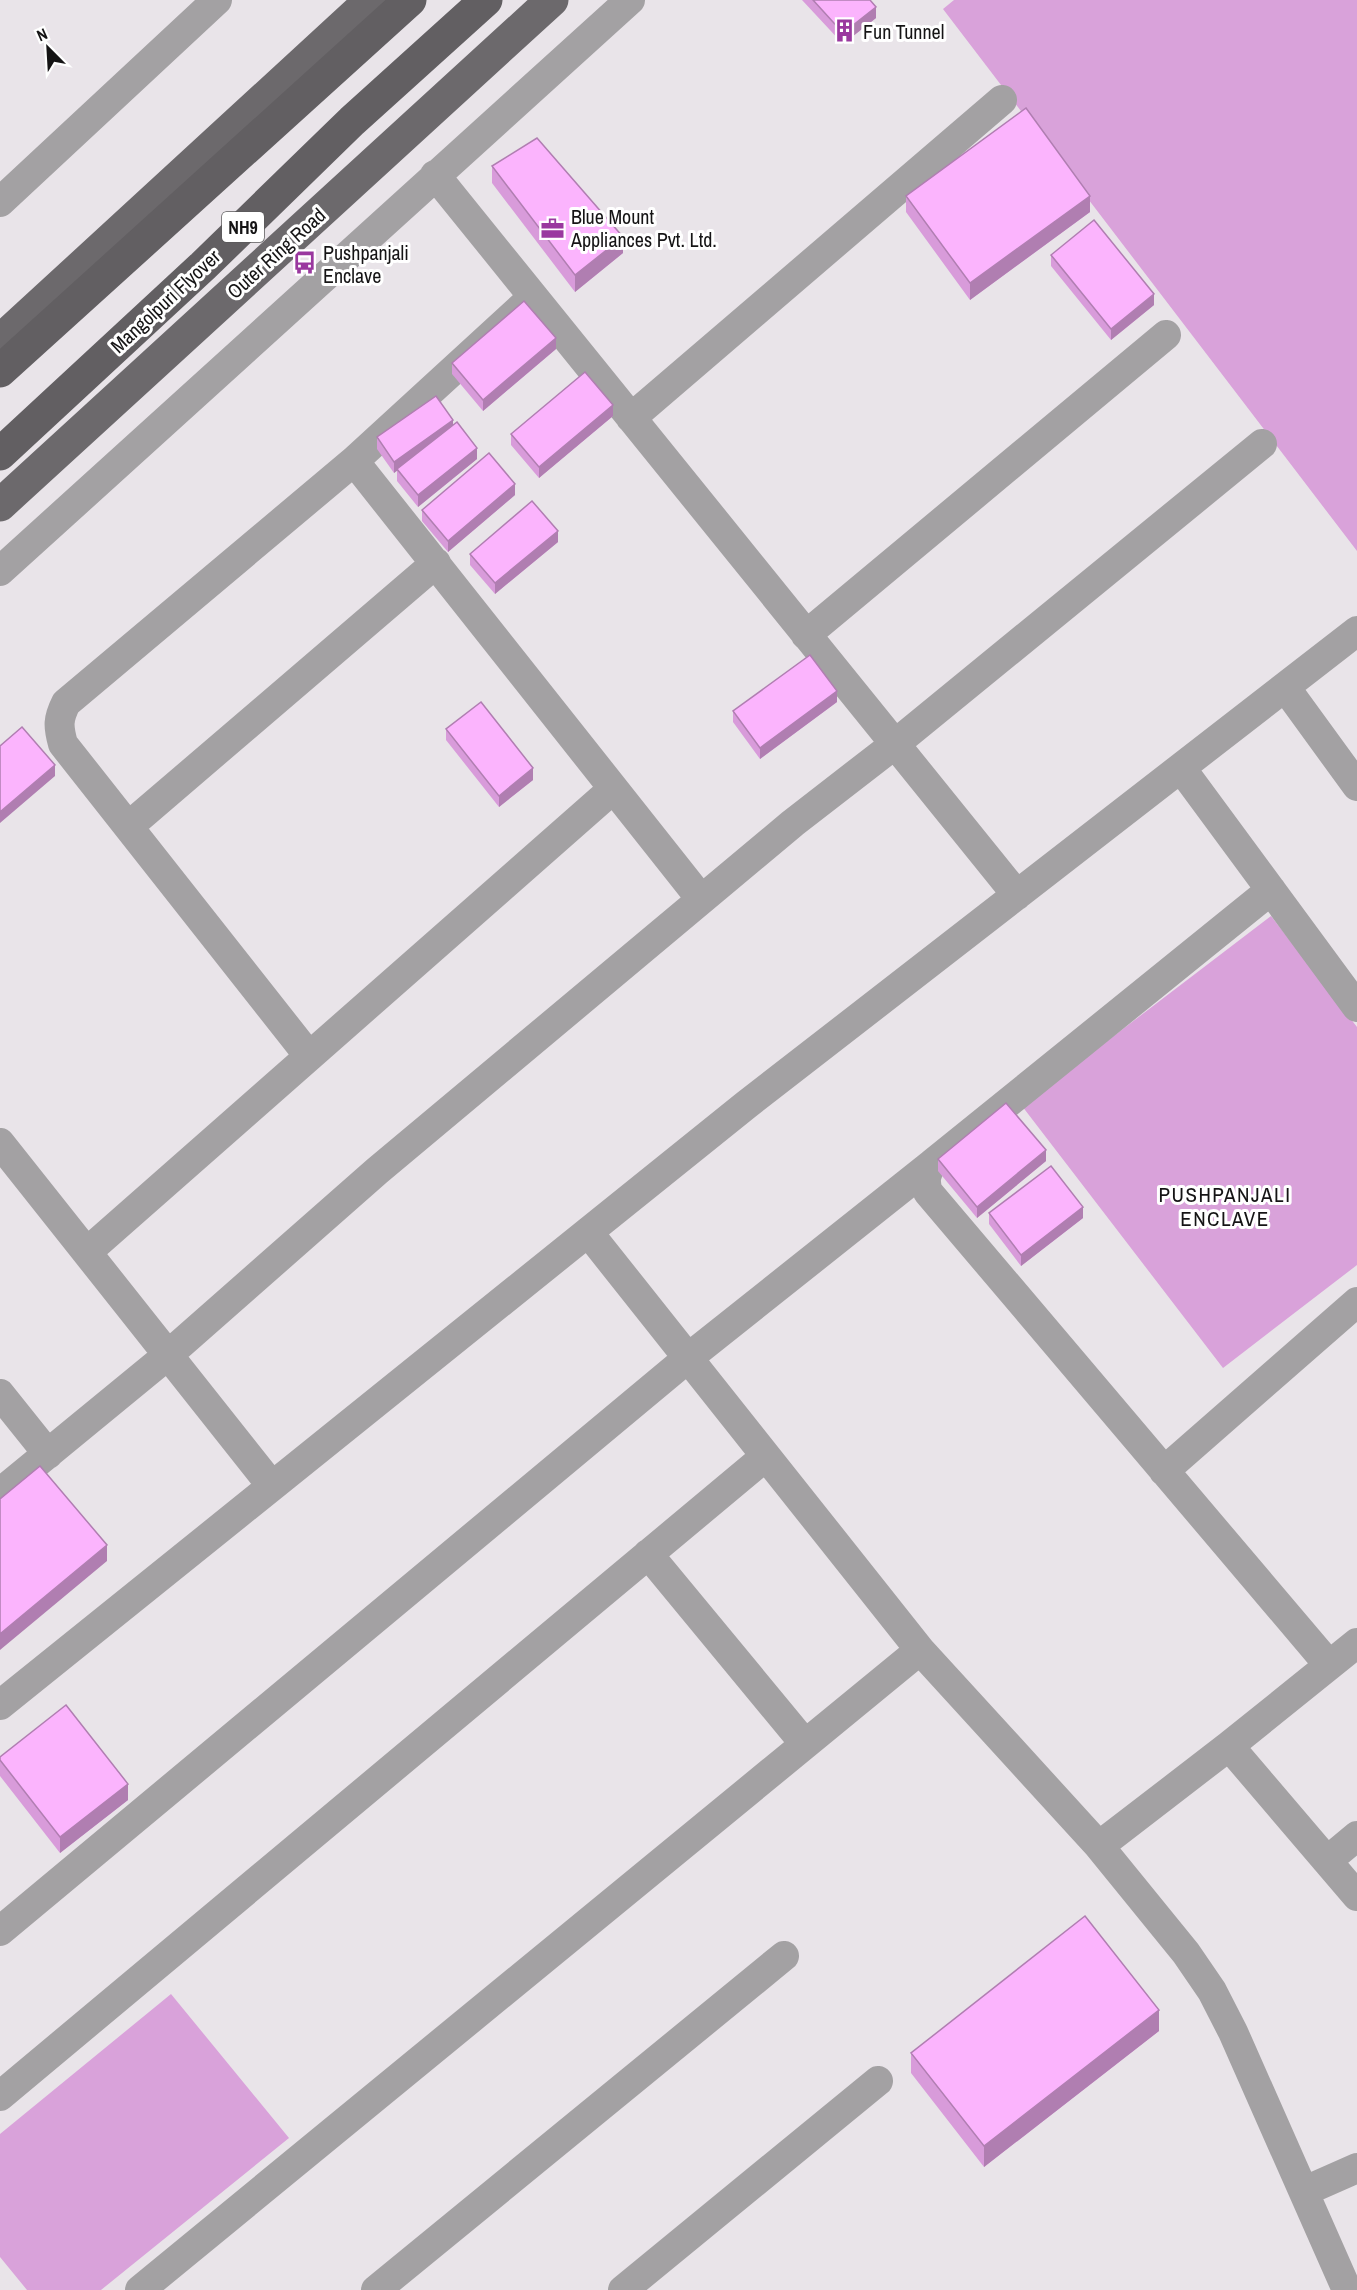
<svg xmlns="http://www.w3.org/2000/svg" width="1357" height="2290" viewBox="0 0 1357 2290" font-family="'Archivo Narrow',sans-serif">
<rect width="100%" height="100%" fill="#e9e4e9"/>
<!-- green -->
<path fill="#d9a2da" d="M 954,0 L 1357,0 L 1357,551 L 943,9 Z
M 1271,916 L 1357,1027 L 1357,1265 L 1223,1368 L 1022,1106 Z
M 171,1994 L 289,2138 L 101,2290 L 27,2290 L 0,2257 L 0,2134 Z"/>
<g fill="none" stroke-linecap="round" stroke-linejoin="round">
<!-- minor -->
<path stroke="#a3a1a3" stroke-width="30" d="M 435,175 L 1017,895
M 0,202 L 217,0
M 631,418 L 1002,100
M 354,461 L 701,899
M 0,571 L 630,0
M 806,635 L 1166,335
M 1285,687 L 1357,786
M 1181,768 L 1357,1007
M 129,826 L 436,563
M 1271,890 L 932,1164 C 926,1174 924,1180 928,1192 L 1329,1665
M 309,1056 L 63,744 C 58,726 58,719 66,703 L 354,461 L 533,297
M 0,1143 L 272,1486
M 588,1232 L 920,1650 L 1099,1846 L 1186,1953 L 1212,1991 L 1233,2032 L 1347,2290
M 87,1252 L 613,789
M 0,1394 L 48,1454
M 1164,1471 L 1357,1302
M 0,1493 L 168,1355 L 377,1171 L 793,823 L 895,744 L 1262,444
M 648,1554 L 805,1744
M 0,1705 L 746,1105 L 1357,631
M 1229,1746 L 1357,1896
M 1099,1846 L 1229,1746 L 1357,1643
M 1327,1861 L 1357,1836
M 0,1931 L 688,1358 L 932,1164
M 0,2096 L 766,1456
M 1305,2191 L 1357,2168
M 140,2290 L 920,1650
M 376,2290 L 784,1956
M 623,2290 L 878,2081"/>
<!-- primary -->
<path stroke="#6c696c" stroke-width="33" d="M 0,341 L 371,0
M 0,505 L 552,0"/>
<!-- trunk -->
<path stroke="#625f62" stroke-width="33" d="M 0,371 L 410,0
M 0,454 L 203,266 L 352,121 L 486,0"/>
</g>
<!-- wall -->
<path fill="#d89bda" d="M 802,0 L 870,0 L 876,18 L 843,44 Z
M 492,166 L 623,253 L 575,292 L 492,183 Z
M 906,196 L 1090,212 L 970,300 L 906,212 Z
M 1051,255 L 1154,305 L 1111,340 L 1051,266 Z
M 556,349 L 483,411 L 452,374 L 452,363 Z
M 613,416 L 539,478 L 511,445 L 511,434 Z
M 453,425 L 477,459 L 418,507 L 397,481 L 397,470 L 394,473 L 377,449 L 377,437 Z
M 515,495 L 448,552 L 422,521 L 422,510 Z
M 558,542 L 495,594 L 470,565 L 470,554 Z
M 837,702 L 760,759 L 733,722 L 733,711 Z
M 446,729 L 533,780 L 499,807 L 446,740 Z
M 938,1159 L 1046,1161 L 977,1218 L 938,1171 Z
M 989,1213 L 1083,1218 L 1021,1266 L 989,1224 Z
M 0,1757 L 128,1800 L 60,1853 L 0,1776 Z
M 1159,2031 L 984,2167 L 911,2073 L 911,2053 Z"/>
<!-- shaded-wall -->
<path fill="#b07eb1" d="M 876,7 L 876,18 L 843,44 L 843,33 Z
M 1090,196 L 1090,212 L 970,300 L 970,283 Z
M 623,237 L 623,253 L 575,292 L 575,275 Z
M 1154,294 L 1154,305 L 1111,340 L 1111,329 Z
M 556,338 L 556,349 L 483,411 L 483,400 Z
M 613,405 L 613,416 L 539,478 L 539,467 Z
M 453,420 L 453,431 L 394,473 L 394,462 Z
M 477,448 L 477,459 L 418,507 L 418,495 Z
M 515,484 L 515,495 L 448,552 L 448,541 Z
M 558,531 L 558,542 L 495,594 L 495,583 Z
M 837,691 L 837,702 L 760,759 L 760,748 Z
M 55,765 L 55,776 L 0,823 L 0,812 Z
M 533,768 L 533,780 L 499,807 L 499,796 Z
M 1046,1150 L 1046,1161 L 977,1218 L 977,1207 Z
M 1083,1207 L 1083,1218 L 1021,1266 L 1021,1255 Z
M 107,1545 L 107,1561 L 0,1650 L 0,1634 Z
M 128,1784 L 128,1800 L 60,1853 L 60,1837 Z
M 1159,2010 L 1159,2031 L 984,2167 L 984,2146 Z"/>
<!-- building -->
<path fill="#fbb4fd" stroke="#b07eb1" stroke-width="1.5" d="M 813,0 L 870,0 L 876,7 L 843,33 Z
M 1026,108 L 1090,196 L 970,283 L 906,196 Z
M 537,138 L 623,237 L 575,275 L 492,166 Z
M 1094,220 L 1154,294 L 1111,329 L 1051,255 Z
M 524,301 L 556,338 L 483,400 L 452,363 Z
M 585,372 L 613,405 L 539,467 L 511,434 Z
M 436,396 L 453,420 L 394,462 L 377,437 Z
M 457,422 L 477,448 L 418,495 L 397,469 Z
M 489,453 L 515,484 L 448,541 L 422,510 Z
M 532,501 L 558,531 L 495,583 L 470,554 Z
M 810,655 L 837,691 L 760,748 L 733,711 Z
M 481,702 L 533,768 L 499,796 L 446,729 Z
M 22,727 L 55,765 L 0,812 L 0,746 Z
M 1006,1103 L 1046,1150 L 977,1207 L 938,1159 Z
M 1051,1166 L 1083,1207 L 1021,1255 L 989,1213 Z
M 40,1466 L 107,1545 L 0,1634 L 0,1499 Z
M 66,1705 L 128,1784 L 60,1837 L 0,1760 L 0,1757 Z
M 1085,1916 L 1159,2010 L 984,2146 L 911,2053 Z"/>
<!-- icons -->
<defs>
<symbol id="building-bare" viewBox="-9 -9 18 18"><path d="M-4-6H4V6H1V3H-1V6H-4ZM-2.5-4.3h1.7v1.8h-1.7ZM.8-4.3h1.7v1.8H.8ZM-2.5-1h1.7V.8h-1.7ZM.8-1h1.7V.8H.8Z" fill="#9a389f" stroke="#fff" stroke-width="2.5" paint-order="stroke"/></symbol>
<symbol id="office-bare" viewBox="-9 -9 18 18"><path d="M-6-3h4V-5.5h4V-3h4V5H-6ZM-1-4.5V-3h2v-1.5ZM-6 0V1H6V0Z" fill="#9a389f" stroke="#fff" stroke-width="2.5" paint-order="stroke"/></symbol>
<symbol id="bus-bare" viewBox="-9 -9 18 18"><path d="M-5-6H5V4H4V6H2V4H-2V6H-4V4H-5ZM-3.5-4V0h7V-4ZM-3.5 1.2v1.5H-2V1.2ZM2 1.2v1.5H3.5V1.2Z" fill="#9a389f" stroke="#fff" stroke-width="2.5" paint-order="stroke"/></symbol>
</defs>
<g fill-rule="evenodd">
<use href="#building-bare" x="828" y="14" width="33" height="33"/>
<use href="#office-bare" x="536" y="212" width="33" height="33"/>
<use href="#bus-bare" x="288" y="246" width="33" height="33"/>
</g>
<g text-anchor="middle" dominant-baseline="central" stroke-width="6" stroke-linejoin="round" paint-order="stroke">
<!-- shield labels -->
<rect fill="#fff" stroke="#5b5a5b" stroke-width="1.5" x="222" y="212" width="42" height="30" rx="4.5"/>
<g font-size="18" font-weight="bold" fill="#151415">
<text x="243" y="227">NH9</text>
</g>
<!-- poi labels -->
<g font-size="20" fill="#151415" stroke="#fff" text-anchor="start">
<text x="863" y="31">Fun Tunnel</text>
<text x="571" y="216">Blue Mount<tspan x="571" dy="23">Appliances Pvt. Ltd.</tspan></text>
<text x="323" y="252">Pushpanjali<tspan x="323" dy="23">Enclave</tspan></text>
</g>
<!-- street labels -->
<g font-size="20" fill="#151415" stroke="#fff">
<text transform="translate(276 253) rotate(-42)">Outer Ring Road</text>
<text transform="translate(165 301) rotate(-43)">Mangolpuri Flyover</text>
</g>
<!-- neighbourhood labels -->
<g font-size="21" letter-spacing="1.5" fill="#151415" stroke="#fff">
<text x="1225" y="1194">PUSHPANJALI<tspan x="1225" dy="24">ENCLAVE</tspan></text>
</g>
</g>
<!-- north arrow -->
<g transform="translate(48 48) rotate(336)" stroke="#ffffff" stroke-width="4.5" paint-order="stroke">
<path d="M0-4.5L10 22L0 15L-10 22Z" fill="#151415"/>
<text y="-9" font-size="16" font-weight="bold" text-anchor="middle" fill="#151415">N</text>
</g>
</svg>
